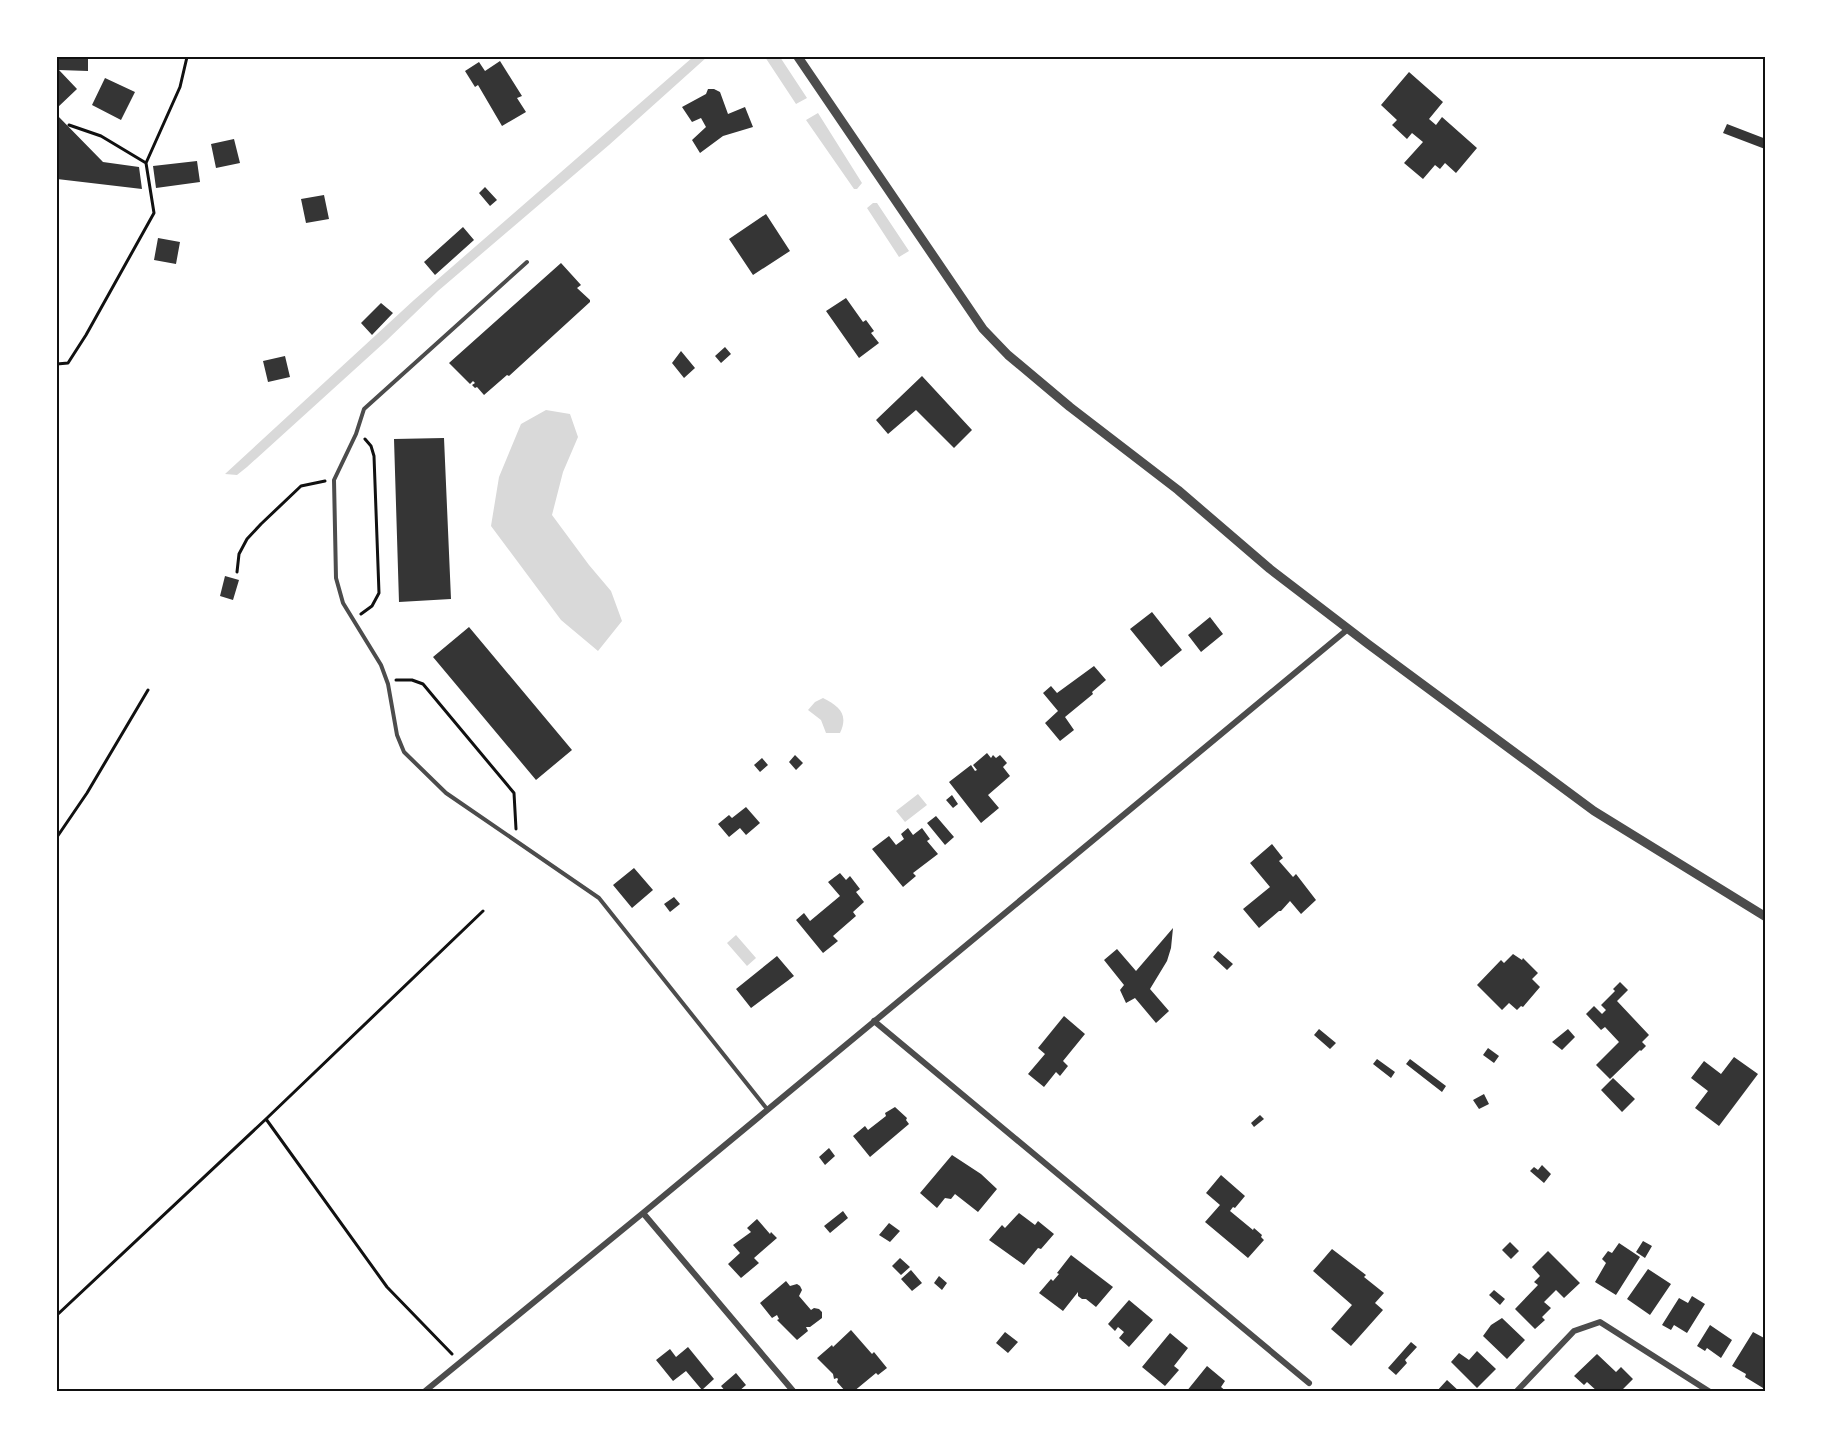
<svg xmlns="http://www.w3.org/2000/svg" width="1823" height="1449" viewBox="0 0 1823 1449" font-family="Figtree,sans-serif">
<rect width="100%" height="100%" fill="#fff"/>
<!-- water -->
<path fill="#d9d9d9" d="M 693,57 L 707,57 L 609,145 L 438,291 L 386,341 L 247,467 L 237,475 L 225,474 L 414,300 Z
M 765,57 L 780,57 L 807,98 L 796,104 Z
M 818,113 L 862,183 L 857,189 L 854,189 L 806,120 Z
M 873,203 L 877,203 L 909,251 L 899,257 L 867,208 Z
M 546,410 L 570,414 L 578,437 L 563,472 L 552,515 L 589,565 L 611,591 L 622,621 L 598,651 L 561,620 L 491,526 L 499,477 L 521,424 Z
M 823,698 C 839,706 849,714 840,733 L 826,733 L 821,720 L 808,710 L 815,702 Z
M 918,794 L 927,805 L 905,822 L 896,811 Z
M 736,935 L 756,958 L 747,966 L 727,943 Z"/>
<!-- building -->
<path fill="#353535" d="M 57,57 L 88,58 L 88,71 L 59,70 L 77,89 L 57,108 Z
M 500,61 L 522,96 L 517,98 L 526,112 L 502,126 L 478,85 L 475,87 L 465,71 L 479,62 L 485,71 Z
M 1409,72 L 1443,102 L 1429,119 L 1436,125 L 1442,117 L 1477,148 L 1456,173 L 1445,163 L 1440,169 L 1435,165 L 1423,179 L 1404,163 L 1423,142 L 1412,133 L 1407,139 L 1392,125 L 1397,120 L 1381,105 Z
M 105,78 L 135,92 L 121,120 L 92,105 Z
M 708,89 L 714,89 L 720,92 L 728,114 L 745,107 L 753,127 L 723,136 L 700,153 L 692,140 L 706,127 L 701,118 L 692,122 L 682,107 L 706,94 Z
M 57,115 L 103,162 L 139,167 L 142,189 L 57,179 Z
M 1727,124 L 1766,139 L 1765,149 L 1723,133 Z
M 234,139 L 240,163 L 216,168 L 211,144 Z
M 197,161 L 200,182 L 156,188 L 153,166 Z
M 485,187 L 497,200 L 490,206 L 479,193 Z
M 324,195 L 329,219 L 306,223 L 301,199 Z
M 766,214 L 790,251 L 753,275 L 729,239 Z
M 463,227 L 474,240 L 435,275 L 424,262 Z
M 158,238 L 180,242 L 176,264 L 154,260 Z
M 561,263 L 581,285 L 577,288 L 590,300 L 590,302 L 509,376 L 507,375 L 484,395 L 477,387 L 475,388 L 472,385 L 475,383 L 473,381 L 470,384 L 449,363 Z
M 846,298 L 863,322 L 866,320 L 874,331 L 871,333 L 879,343 L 859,358 L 826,311 Z
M 381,303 L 393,313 L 372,335 L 361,323 Z
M 725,347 L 731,354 L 721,363 L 715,356 Z
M 681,351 L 695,368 L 684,378 L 672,363 Z
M 285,356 L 290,377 L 268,382 L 263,361 Z
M 922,376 L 972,430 L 954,448 L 916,410 L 888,434 L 876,420 Z
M 444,438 L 451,599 L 399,602 L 394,439 Z
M 225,576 L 239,580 L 233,600 L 220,596 Z
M 1152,612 L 1182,650 L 1161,667 L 1130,629 Z
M 1210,617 L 1223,634 L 1201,652 L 1188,635 Z
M 469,627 L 572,750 L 536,780 L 433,657 Z
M 1094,666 L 1106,680 L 1092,692 L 1093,694 L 1065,717 L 1074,730 L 1060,741 L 1045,723 L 1058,711 L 1043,693 L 1051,686 L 1057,693 Z
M 987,753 L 991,758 L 993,755 L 996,758 L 1000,755 L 1007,763 L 1003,767 L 1010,776 L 988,795 L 999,808 L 981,823 L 949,782 L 971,765 L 975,771 L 977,770 L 973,765 Z
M 795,755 L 803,763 L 796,770 L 789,762 Z
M 762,758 L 768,765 L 760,772 L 754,765 Z
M 952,795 L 958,804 L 953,808 L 946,800 Z
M 746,807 L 760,823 L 746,835 L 740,828 L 729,837 L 718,824 L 729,815 L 732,818 Z
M 936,816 L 954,837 L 945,845 L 927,823 Z
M 908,828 L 913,835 L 922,828 L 930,839 L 927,841 L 938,854 L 913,873 L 916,876 L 903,887 L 872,849 L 889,836 L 896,845 L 904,839 L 901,834 Z
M 1272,844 L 1283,858 L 1279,861 L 1293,877 L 1296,874 L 1316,900 L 1301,914 L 1290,901 L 1281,911 L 1279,911 L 1259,928 L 1243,909 L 1270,887 L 1250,863 Z
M 634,868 L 653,890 L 632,908 L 613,885 Z
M 840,873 L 846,880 L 850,876 L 860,889 L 856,892 L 864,902 L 853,912 L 856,916 L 833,936 L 838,941 L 823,953 L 796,920 L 804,913 L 810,921 L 840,896 L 828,882 Z
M 674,897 L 680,904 L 670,912 L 664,904 Z
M 1173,928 L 1171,948 L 1167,961 L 1150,989 L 1169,1011 L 1156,1023 L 1135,998 L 1126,1003 L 1120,990 L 1124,985 L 1104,960 L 1117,949 L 1136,971 Z
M 1218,951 L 1233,964 L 1227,970 L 1213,957 Z
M 1513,954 L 1522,960 L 1523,958 L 1538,973 L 1532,979 L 1540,987 L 1523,1007 L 1521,1006 L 1517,1010 L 1509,1003 L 1502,1010 L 1477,985 L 1501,960 L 1504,963 Z
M 777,956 L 794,976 L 751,1008 L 736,989 Z
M 1620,982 L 1628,990 L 1617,1001 L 1649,1035 L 1642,1042 L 1646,1046 L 1641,1051 L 1640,1050 L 1610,1079 L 1596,1065 L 1619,1042 L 1605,1027 L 1601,1030 L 1586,1014 L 1594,1006 L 1602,1014 L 1606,1010 L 1601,1005 L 1615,991 L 1613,989 Z
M 1064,1016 L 1085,1034 L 1063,1061 L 1068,1066 L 1060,1076 L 1056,1072 L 1044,1087 L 1028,1074 L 1045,1054 L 1038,1048 Z
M 1319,1029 L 1336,1043 L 1330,1049 L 1314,1035 Z
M 1568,1029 L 1575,1037 L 1562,1050 L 1552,1042 Z
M 1488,1048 L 1499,1056 L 1494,1063 L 1483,1055 Z
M 1734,1057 L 1758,1074 L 1719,1126 L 1695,1108 L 1708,1091 L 1691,1078 L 1704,1061 L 1721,1074 Z
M 1377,1059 L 1395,1072 L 1391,1078 L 1373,1064 Z
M 1410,1059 L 1446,1086 L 1442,1092 L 1406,1064 Z
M 1613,1078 L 1635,1099 L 1622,1112 L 1601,1090 Z
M 1484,1094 L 1489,1104 L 1479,1109 L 1473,1100 Z
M 895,1107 L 907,1118 L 906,1120 L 909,1124 L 870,1157 L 853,1136 L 865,1126 L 868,1130 L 886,1116 L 885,1113 Z
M 1260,1115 L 1264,1119 L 1254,1127 L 1251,1123 Z
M 829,1148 L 835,1156 L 825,1165 L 819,1157 Z
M 952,1155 L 981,1174 L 997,1189 L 978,1212 L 955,1194 L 951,1199 L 945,1198 L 937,1208 L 920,1193 Z
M 1542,1165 L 1551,1174 L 1544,1183 L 1530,1171 L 1534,1167 L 1538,1170 Z
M 1221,1175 L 1245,1196 L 1235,1208 L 1233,1207 L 1230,1211 L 1253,1230 L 1254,1228 L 1262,1235 L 1261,1237 L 1264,1240 L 1248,1258 L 1205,1222 L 1220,1205 L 1206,1193 Z
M 843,1211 L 848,1218 L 830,1233 L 824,1226 Z
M 1019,1213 L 1035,1225 L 1038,1221 L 1054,1234 L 1041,1249 L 1038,1248 L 1024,1265 L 989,1240 L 1002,1225 L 1005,1228 Z
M 757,1219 L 770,1234 L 771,1232 L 777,1238 L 754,1258 L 759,1263 L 741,1278 L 728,1264 L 740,1253 L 733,1245 L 751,1232 L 747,1228 Z
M 889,1223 L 900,1231 L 890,1242 L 879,1235 Z
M 1643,1241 L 1652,1246 L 1645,1258 L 1636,1252 Z
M 1510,1242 L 1519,1251 L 1511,1259 L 1502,1250 Z
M 1619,1243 L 1640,1257 L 1616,1295 L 1595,1282 L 1606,1263 L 1602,1259 L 1608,1251 L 1612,1253 Z
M 1332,1249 L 1366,1275 L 1364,1277 L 1384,1293 L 1375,1303 L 1383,1310 L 1351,1346 L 1331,1329 L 1352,1305 L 1313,1271 Z
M 1548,1251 L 1580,1283 L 1564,1298 L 1556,1290 L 1544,1302 L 1551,1308 L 1542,1317 L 1545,1320 L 1535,1329 L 1515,1309 L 1538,1285 L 1534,1282 L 1540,1276 L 1532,1267 Z
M 1071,1255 L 1113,1287 L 1096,1307 L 1086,1299 L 1082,1299 L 1078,1296 L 1078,1292 L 1063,1311 L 1039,1293 L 1051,1279 L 1053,1281 L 1059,1274 L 1057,1273 Z
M 900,1258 L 910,1267 L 901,1275 L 892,1266 Z
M 1648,1269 L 1671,1284 L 1650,1315 L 1627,1299 Z
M 911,1270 L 922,1283 L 912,1291 L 901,1279 Z
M 939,1276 L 947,1283 L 942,1290 L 934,1283 Z
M 786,1281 L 790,1286 L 797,1284 L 800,1286 L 802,1290 L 799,1296 L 811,1310 L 814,1308 L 819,1309 L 822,1312 L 822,1318 L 810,1327 L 806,1327 L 808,1331 L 797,1340 L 777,1320 L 779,1319 L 777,1315 L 772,1318 L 760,1303 Z
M 1494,1290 L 1505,1299 L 1500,1305 L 1489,1295 Z
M 1692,1296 L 1705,1304 L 1687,1333 L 1674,1325 L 1671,1330 L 1662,1325 L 1679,1298 L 1688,1303 Z
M 1129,1300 L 1153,1320 L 1129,1347 L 1119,1338 L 1124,1332 L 1118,1327 L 1115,1331 L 1108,1324 Z
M 1502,1318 L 1525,1340 L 1507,1359 L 1483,1336 L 1491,1325 Z
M 1710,1325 L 1732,1340 L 1721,1358 L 1707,1348 L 1705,1351 L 1697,1346 Z
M 851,1330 L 872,1354 L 874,1352 L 887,1368 L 878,1375 L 876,1373 L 853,1392 L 846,1392 L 837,1382 L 838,1379 L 837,1378 L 834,1379 L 833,1374 L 817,1358 L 832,1345 L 833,1347 Z
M 1005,1332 L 1018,1342 L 1008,1353 L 996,1343 Z
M 1753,1332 L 1766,1339 L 1764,1365 L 1766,1366 L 1766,1383 L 1763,1388 L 1745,1377 L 1746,1374 L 1732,1366 Z
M 1170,1333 L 1188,1348 L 1174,1366 L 1179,1370 L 1165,1386 L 1142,1367 Z
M 1411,1342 L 1417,1347 L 1405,1360 L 1407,1363 L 1396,1375 L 1388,1368 Z
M 688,1347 L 714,1379 L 702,1390 L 686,1371 L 673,1381 L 656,1360 L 670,1349 L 676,1357 Z
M 1477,1351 L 1496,1369 L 1477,1388 L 1451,1362 L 1459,1353 L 1469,1360 Z
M 1597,1354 L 1616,1372 L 1621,1367 L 1633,1379 L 1620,1392 L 1598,1392 L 1587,1382 L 1584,1385 L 1574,1376 Z
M 1207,1366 L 1225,1381 L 1221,1387 L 1227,1392 L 1186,1392 Z
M 736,1373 L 746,1385 L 738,1392 L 726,1392 L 721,1386 Z
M 1447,1380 L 1460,1392 L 1436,1392 Z"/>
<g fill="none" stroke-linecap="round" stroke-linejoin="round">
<!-- path -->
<path stroke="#111" stroke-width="3" d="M 146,163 L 180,87 L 187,57
M 57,364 L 68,363 L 86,335 L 154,213 L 146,163 L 101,136 L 69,125
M 237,572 L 239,554 L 247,539 L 261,524 L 301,486 L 325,481
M 361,614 L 372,606 L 379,593 L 374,456 L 371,446 L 365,439
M 396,680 L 412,680 L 423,684 L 514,793 L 516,829
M 57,837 L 87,793 L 148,690
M 266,1119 L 387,1287 L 452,1354
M 57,1315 L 266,1119 L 483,911"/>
<!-- service -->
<path stroke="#4c4c4c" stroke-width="4" d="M 527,262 L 364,409 L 356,434 L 334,480 L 336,578 L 343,603 L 381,665 L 388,684 L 397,735 L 404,752 L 446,793 L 599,898 L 767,1109"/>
<!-- minor -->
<path stroke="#4c4c4c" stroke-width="6" d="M 874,1021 L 1309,1383
M 643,1213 L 794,1392
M 424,1392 L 643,1213 L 1348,629
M 1516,1392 L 1574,1331 L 1600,1322 L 1710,1392"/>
<!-- tertiary -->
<path stroke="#4c4c4c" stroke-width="9" d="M 798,57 L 983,329 L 1008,355 L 1070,407 L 1178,490 L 1270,569 L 1368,644 L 1594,811 L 1766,917"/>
</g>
<!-- border -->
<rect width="1823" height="1449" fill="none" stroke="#ffffff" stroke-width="117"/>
<rect x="58" y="58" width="1706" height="1332" fill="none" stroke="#111" stroke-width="2"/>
</svg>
